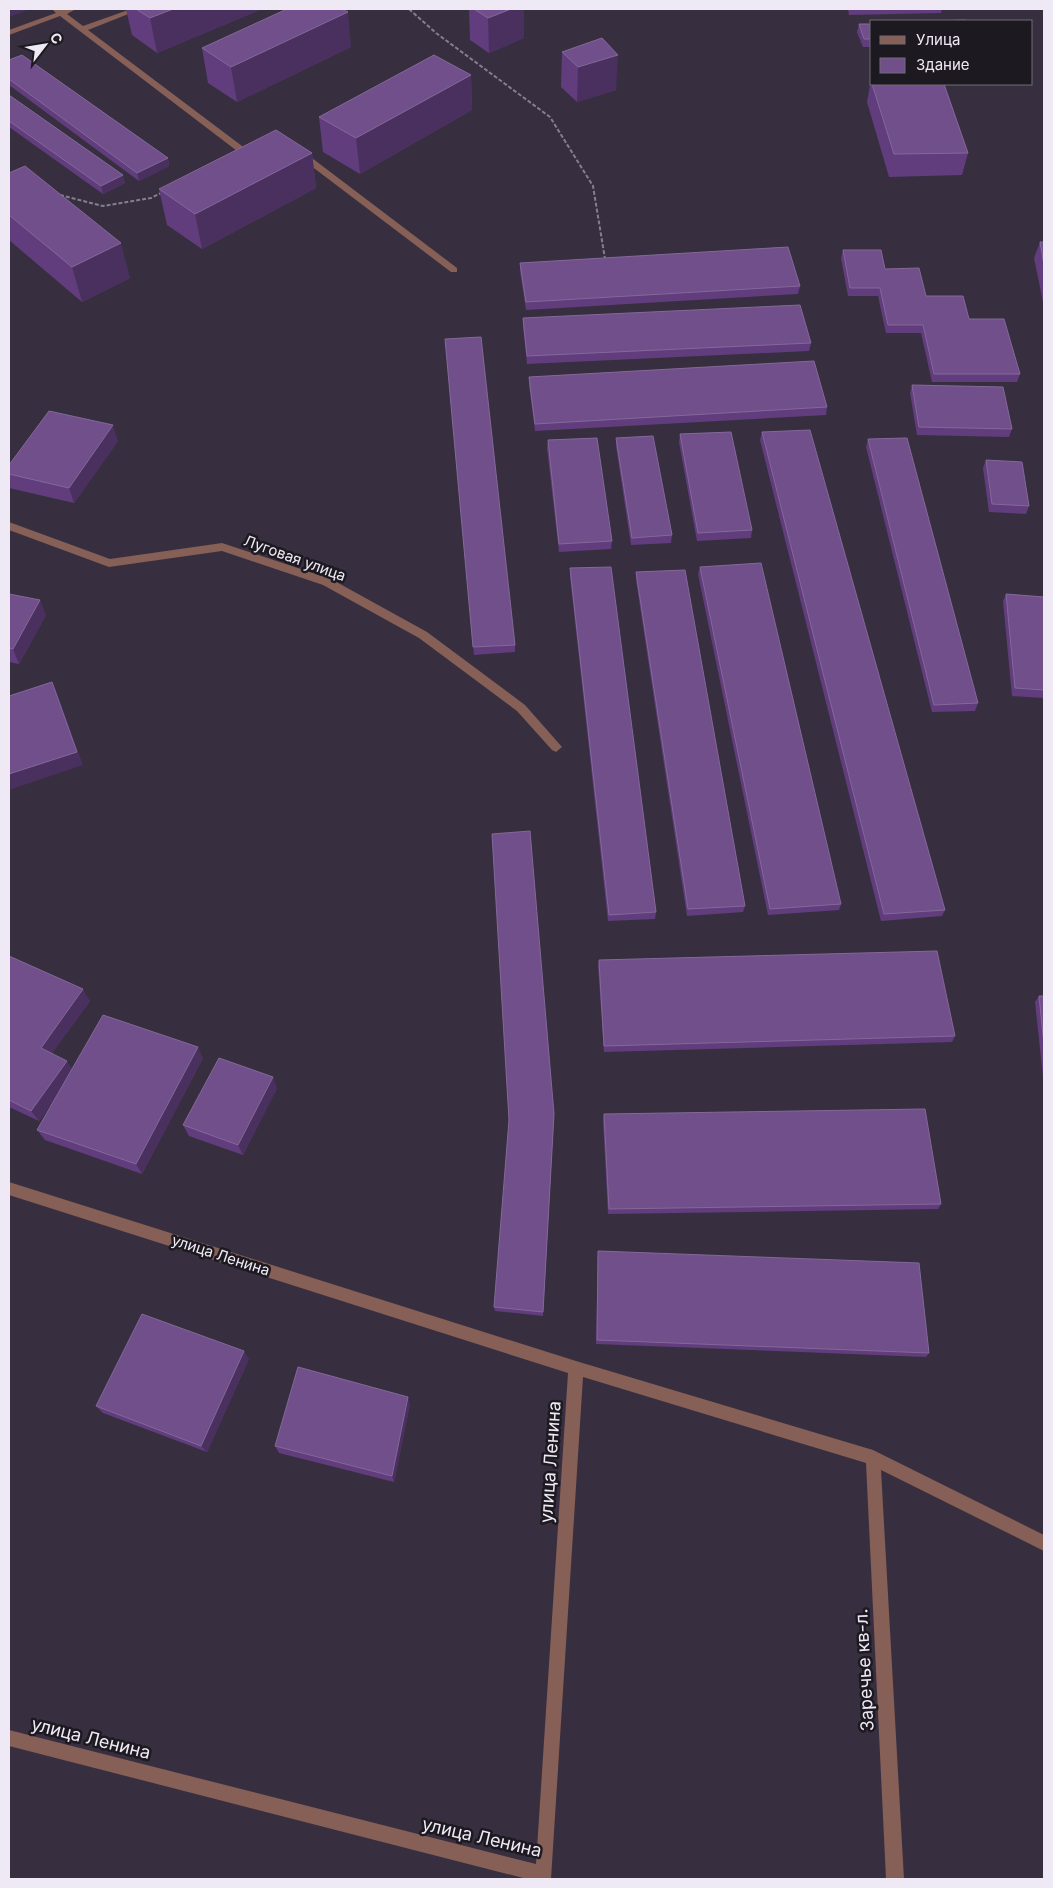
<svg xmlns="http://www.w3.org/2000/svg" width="1053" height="1888" viewBox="0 0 1053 1888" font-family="Inter,sans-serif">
<rect width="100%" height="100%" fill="#372f3f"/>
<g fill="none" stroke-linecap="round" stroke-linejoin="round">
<!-- path -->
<path stroke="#857f8c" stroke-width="2" stroke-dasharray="4 2" stroke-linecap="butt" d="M 409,9 L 436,33 L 550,117 L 593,186 L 605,259
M 60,195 L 103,206 L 151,198 L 163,192"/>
<!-- minor -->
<path fill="#865f57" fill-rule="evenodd" d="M 52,9 L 76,9 L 67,14 L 83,26 L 131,9 L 141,9 L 88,30 L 246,149 L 256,150 L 256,154 L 241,154 L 60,16 L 9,35 L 9,30 L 56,13 Z
M 298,152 L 304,152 L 457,268 L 457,272 L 451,272 L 298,156 Z
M 9,522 L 110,559 L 222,543 L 331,579 L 427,632 L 525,705 L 562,747 L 556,752 L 552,750 L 517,711 L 419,638 L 323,585 L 222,551 L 109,567 L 9,530 Z
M 9,1182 L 576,1361 L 873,1450 L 1044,1535 L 1044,1551 L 881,1470 L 904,1879 L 886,1879 L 866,1463 L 583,1377 L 551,1879 L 527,1879 L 9,1746 L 9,1730 L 536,1864 L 568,1373 L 9,1195 Z"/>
</g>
<!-- wall -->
<path fill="#613d7d" d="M 126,9 L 262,9 L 157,53 L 132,35 Z
M 469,9 L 524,9 L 524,38 L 489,53 L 470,40 Z
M 848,9 L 942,9 L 941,13 L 849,15 Z
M 859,24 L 872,24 L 872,47 L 863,47 L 857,32 Z
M 351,47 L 237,102 L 208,83 L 202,48 Z
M 562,52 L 616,90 L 577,102 L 561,87 Z
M 9,60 L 168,158 L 169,166 L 139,181 L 9,85 Z
M 471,75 L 472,110 L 360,174 L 323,152 L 319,117 Z
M 871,80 L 872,84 L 944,84 L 968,153 L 962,175 L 889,177 L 867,102 Z
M 9,95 L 125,183 L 103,194 L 9,127 Z
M 312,153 L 316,188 L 202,249 L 167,225 L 159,189 Z
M 9,173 L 130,278 L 82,302 L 9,240 Z
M 1040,242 L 1044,242 L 1044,302 L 1043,302 L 1034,258 Z
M 843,250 L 885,269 L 926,296 L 969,319 L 1020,374 L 1017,382 L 932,382 L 921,333 L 886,333 L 878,296 L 848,296 L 841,258 Z
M 520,263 L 800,286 L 798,294 L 526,310 L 520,271 Z
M 523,318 L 811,343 L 809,351 L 527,364 L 523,326 Z
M 446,347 L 515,645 L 515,652 L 474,655 Z
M 529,377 L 827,407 L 826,415 L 535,431 L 529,385 Z
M 912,385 L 1012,429 L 1009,437 L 917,435 L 910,393 Z
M 762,432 L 945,910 L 942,916 L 881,921 L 760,440 Z
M 680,434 L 752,530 L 751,538 L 697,541 L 679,442 Z
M 616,438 L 672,535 L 671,543 L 631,545 L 616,446 Z
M 868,439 L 978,703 L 975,711 L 932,712 L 866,447 Z
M 548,440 L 612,541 L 611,549 L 559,552 L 547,448 Z
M 118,441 L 74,503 L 9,488 L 9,465 Z
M 986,460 L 1029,506 L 1026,514 L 989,512 L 983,468 Z
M 700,567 L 841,904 L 839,910 L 768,915 L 698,574 Z
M 570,568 L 656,912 L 655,919 L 608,921 L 570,576 Z
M 636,572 L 745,906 L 743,912 L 687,916 L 636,580 Z
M 9,594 L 46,615 L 19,664 L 9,662 Z
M 1006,594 L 1044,601 L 1044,698 L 1012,696 L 1003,601 Z
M 9,956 L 90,1001 L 52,1053 L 72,1069 L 203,1058 L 142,1174 L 45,1140 L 37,1130 L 59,1092 L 39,1121 L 9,1107 Z
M 599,960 L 955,1036 L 952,1042 L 604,1052 L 598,966 Z
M 1039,996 L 1044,996 L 1044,1086 L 1035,1002 Z
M 277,1088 L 243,1155 L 189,1136 L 183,1125 Z
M 554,1114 L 543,1316 L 495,1311 L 494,1307 Z
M 604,1114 L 941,1204 L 938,1209 L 608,1214 L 603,1120 Z
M 598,1251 L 929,1353 L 926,1357 L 596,1344 Z
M 249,1359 L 207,1452 L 103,1413 L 96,1406 Z
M 410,1404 L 394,1482 L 279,1453 L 275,1446 Z"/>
<!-- shaded-wall -->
<path fill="#4a305f" d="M 9,9 L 30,9 L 9,17 Z
M 173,9 L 262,9 L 157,53 L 150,18 Z
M 511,9 L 524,9 L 524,38 L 489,53 L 488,18 Z
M 348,12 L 351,47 L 237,102 L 231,67 Z
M 618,55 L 616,90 L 577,102 L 578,67 Z
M 471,75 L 472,110 L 360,174 L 356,138 Z
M 312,153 L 316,188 L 202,249 L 195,214 Z
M 168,158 L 169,166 L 139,181 L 137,173 Z
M 123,175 L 125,183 L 103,194 L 101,186 Z
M 121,243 L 130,278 L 82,302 L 72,267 Z
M 113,425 L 118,441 L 74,503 L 69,488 Z
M 40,600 L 46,615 L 19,664 L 13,649 Z
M 52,682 L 58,696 L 83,765 L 9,790 L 9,774 Z
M 83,989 L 90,1001 L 48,1059 L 41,1048 Z
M 198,1047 L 203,1058 L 142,1174 L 136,1164 Z
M 67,1061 L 74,1072 L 39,1121 L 31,1111 Z
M 273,1077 L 277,1088 L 243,1155 L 238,1145 Z
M 244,1351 L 249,1359 L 207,1452 L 201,1446 Z
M 408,1397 L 410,1404 L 394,1482 L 392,1476 Z"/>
<!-- building -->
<path fill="#704f8a" stroke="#84689a" d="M 136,9 L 173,9 L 150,18 Z
M 287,9 L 342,9 L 348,12 L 231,67 L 202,48 Z
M 474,9 L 511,9 L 488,18 Z
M 965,20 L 965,21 L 934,21 Z
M 859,24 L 872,24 L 872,39 L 864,39 Z
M 602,38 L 618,55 L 578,67 L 562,52 Z
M 22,55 L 168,158 L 137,173 L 9,79 L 9,60 Z
M 434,55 L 471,75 L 356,138 L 319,117 Z
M 872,84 L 944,84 L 968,153 L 894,154 Z
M 9,95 L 123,175 L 101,186 L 9,121 Z
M 276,130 L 312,153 L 195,214 L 159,189 Z
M 25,166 L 121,243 L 72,267 L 9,215 L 9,173 Z
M 1040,242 L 1044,242 L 1044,265 Z
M 788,247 L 800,286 L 526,302 L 520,263 Z
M 843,250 L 881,250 L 885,269 L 919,268 L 926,296 L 963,296 L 969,319 L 1004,319 L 1020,374 L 934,374 L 923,325 L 888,325 L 880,288 L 850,288 Z
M 800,305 L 811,343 L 527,356 L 523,318 Z
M 481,337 L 515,645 L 473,647 L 445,339 Z
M 814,361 L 827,407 L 535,424 L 529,377 Z
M 912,385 L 1003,387 L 1012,429 L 919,427 Z
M 49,411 L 113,425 L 69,488 L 9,474 L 9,465 Z
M 810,430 L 945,910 L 884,914 L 762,432 Z
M 731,432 L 752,530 L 698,533 L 680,434 Z
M 653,436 L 672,535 L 632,538 L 616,438 Z
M 597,438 L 612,541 L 559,544 L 548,440 Z
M 907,438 L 978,703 L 934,705 L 868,439 Z
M 986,460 L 1022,462 L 1029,506 L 992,504 Z
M 761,563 L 841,904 L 770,909 L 700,567 Z
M 611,567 L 656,912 L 609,915 L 570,568 Z
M 685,570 L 745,906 L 688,909 L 636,572 Z
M 9,594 L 40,600 L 13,649 L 9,648 Z
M 1006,594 L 1044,597 L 1044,690 L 1015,688 Z
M 52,682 L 77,752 L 9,774 L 9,696 Z
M 530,831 L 554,1114 L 543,1312 L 494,1307 L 509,1120 L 492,834 Z
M 937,951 L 955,1036 L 604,1046 L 599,960 Z
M 9,956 L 83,989 L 41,1048 L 67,1061 L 31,1111 L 9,1100 Z
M 1039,996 L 1044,996 L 1044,1045 Z
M 103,1015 L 198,1047 L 136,1164 L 37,1130 Z
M 219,1058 L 273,1077 L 238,1145 L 183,1125 Z
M 925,1109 L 941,1204 L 609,1209 L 604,1114 Z
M 598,1251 L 919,1263 L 929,1353 L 597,1340 Z
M 142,1314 L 244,1351 L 201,1446 L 96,1406 Z
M 298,1367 L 408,1397 L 392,1476 L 275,1446 Z"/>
<g text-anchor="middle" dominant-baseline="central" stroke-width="5" stroke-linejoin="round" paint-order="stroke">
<!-- street labels -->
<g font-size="15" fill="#eee9f4" stroke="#1d1920">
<text transform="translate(295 558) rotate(20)">Луговая улица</text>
<text transform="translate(221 1255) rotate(18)">улица Ленина</text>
</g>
<!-- near-street labels -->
<g font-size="18" fill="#eee9f4" stroke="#1d1920">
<text transform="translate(550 1462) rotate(-86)">улица Ленина</text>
<text transform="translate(864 1670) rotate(-93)">Заречье кв-л.</text>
<text transform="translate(91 1738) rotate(14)">улица Ленина</text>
<text transform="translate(482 1837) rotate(13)">улица Ленина</text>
</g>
</g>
<!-- border -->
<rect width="1053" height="1888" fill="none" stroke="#eee9f4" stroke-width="20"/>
<!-- legend -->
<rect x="870" y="20" width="162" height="65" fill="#1d1920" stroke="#716c75"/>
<rect x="880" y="36" width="25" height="8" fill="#865f57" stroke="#716c75"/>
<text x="916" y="45" font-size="15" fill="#eee9f4">Улица</text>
<rect x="880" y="58" width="25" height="15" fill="#704f8a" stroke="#716c75"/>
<text x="916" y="70" font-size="15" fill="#eee9f4">Здание</text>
<!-- north arrow -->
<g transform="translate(45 45) rotate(59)" stroke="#1d1920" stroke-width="4" paint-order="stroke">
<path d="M0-4L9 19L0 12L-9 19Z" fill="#eee9f4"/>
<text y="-8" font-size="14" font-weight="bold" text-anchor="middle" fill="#eee9f4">С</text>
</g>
</svg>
